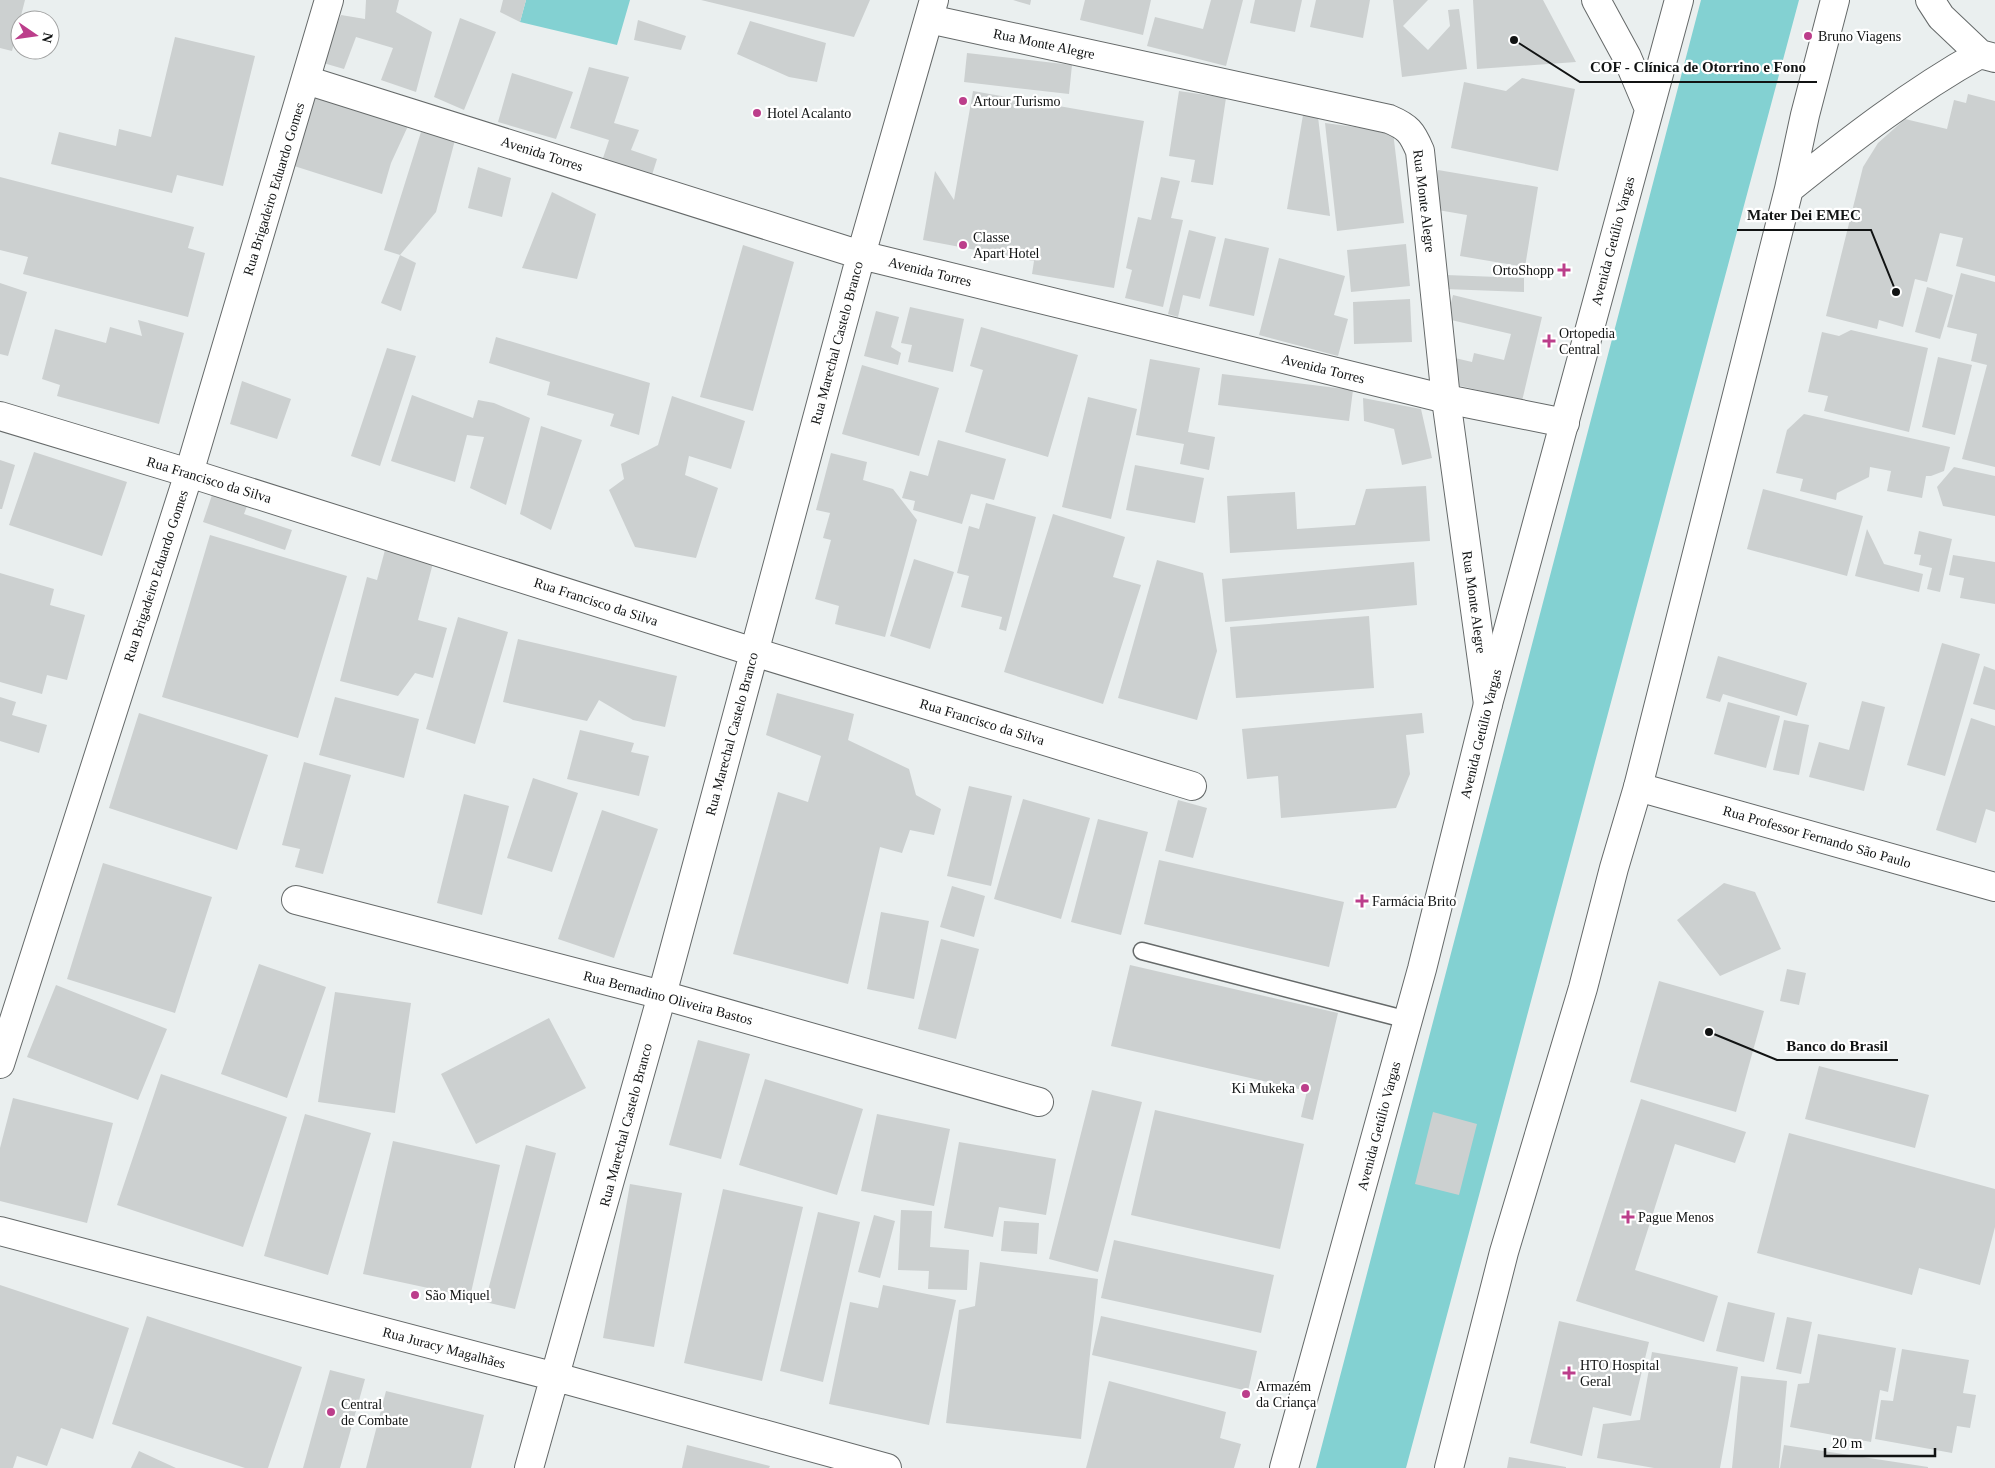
<svg xmlns="http://www.w3.org/2000/svg" width="1995" height="1468" viewBox="0 0 1995 1468" font-family="'Times New Roman',serif">
<rect width="100%" height="100%" fill="#eaefef"/>
<!-- green -->
<path fill="#83d1d2" d="M 526,0 L 630,0 L 617,45 L 520,22 Z
M 1701,0 L 1799,0 L 1406,1468 L 1316,1468 Z"/>
<!-- building -->
<path fill="#ccd0d0" d="M 0,0 L 25,0 L 12,51 L 0,48 Z
M 366,0 L 399,0 L 396,12 L 432,32 L 416,92 L 381,80 L 393,48 L 356,37 L 344,69 L 320,62 L 341,15 L 365,19 Z
M 503,0 L 526,0 L 520,22 L 500,12 Z
M 701,0 L 870,0 L 854,37 Z
M 1013,0 L 1031,0 L 1030,5 Z
M 1085,0 L 1151,0 L 1143,35 L 1080,20 Z
M 1211,0 L 1243,0 L 1226,66 L 1147,46 L 1155,17 L 1203,29 Z
M 1255,0 L 1302,0 L 1295,32 L 1250,23 Z
M 1316,0 L 1370,0 L 1363,38 L 1310,27 Z
M 1393,0 L 1428,0 L 1403,26 L 1428,50 L 1450,26 L 1448,10 L 1459,9 L 1467,69 L 1402,77 Z
M 1473,0 L 1543,0 L 1576,62 L 1477,69 Z
M 460,18 L 496,32 L 464,110 L 434,97 Z
M 638,20 L 686,36 L 681,50 L 634,40 Z
M 750,21 L 826,43 L 817,82 L 789,77 L 737,54 Z
M 175,37 L 255,56 L 223,186 L 177,175 L 172,193 L 51,164 L 59,132 L 116,146 L 119,129 L 151,137 Z
M 967,53 L 1072,65 L 1069,94 L 964,82 Z
M 589,67 L 629,77 L 614,123 L 639,130 L 631,150 L 657,159 L 652,175 L 602,161 L 609,140 L 570,128 Z
M 512,73 L 573,92 L 556,139 L 498,122 Z
M 1522,78 L 1575,89 L 1558,171 L 1451,148 L 1464,82 L 1506,91 Z
M 973,91 L 1144,121 L 1114,288 L 1032,274 L 1034,261 L 923,240 L 935,171 L 954,200 Z
M 1179,91 L 1226,98 L 1213,185 L 1191,182 L 1195,160 L 1169,156 Z
M 1968,94 L 1995,101 L 1995,276 L 1956,266 L 1963,238 L 1940,233 L 1927,282 L 1915,279 L 1903,327 L 1879,320 L 1877,329 L 1826,316 L 1863,167 L 1878,143 L 1905,119 L 1947,129 L 1954,100 L 1966,103 Z
M 315,98 L 408,126 L 391,163 L 382,194 L 291,165 Z
M 1303,115 L 1318,117 L 1330,216 L 1287,209 Z
M 1325,123 L 1393,132 L 1404,223 L 1337,231 Z
M 421,132 L 455,140 L 436,212 L 400,255 L 384,250 Z
M 478,167 L 511,178 L 502,217 L 468,208 Z
M 1438,170 L 1538,187 L 1525,267 L 1460,256 L 1467,215 L 1432,209 Z
M 0,177 L 194,227 L 188,248 L 205,253 L 188,317 L 23,274 L 28,257 L 0,250 Z
M 1161,177 L 1180,181 L 1171,218 L 1183,220 L 1163,307 L 1125,298 L 1132,270 L 1126,268 L 1138,217 L 1151,220 Z
M 552,192 L 596,214 L 577,279 L 522,268 Z
M 1189,230 L 1216,237 L 1200,299 L 1183,295 L 1178,317 L 1168,314 Z
M 1225,238 L 1269,248 L 1254,316 L 1209,306 Z
M 1406,244 L 1410,286 L 1351,292 L 1347,250 Z
M 743,245 L 794,262 L 753,411 L 700,397 Z
M 400,255 L 416,263 L 401,311 L 381,303 Z
M 1279,258 L 1345,276 L 1334,315 L 1348,319 L 1338,356 L 1259,335 Z
M 1961,273 L 1995,282 L 1995,467 L 1962,459 L 1987,365 L 1971,361 L 1977,334 L 1947,327 Z
M 1446,275 L 1524,278 L 1524,292 L 1445,289 Z
M 0,283 L 27,292 L 8,356 L 0,354 Z
M 1927,287 L 1953,295 L 1940,339 L 1915,332 Z
M 1453,295 L 1542,317 L 1522,401 L 1449,383 L 1455,358 L 1472,362 L 1474,353 L 1504,360 L 1511,334 L 1447,319 Z
M 1410,299 L 1412,342 L 1354,344 L 1353,302 Z
M 910,307 L 964,319 L 953,372 L 908,362 L 912,345 L 901,343 Z
M 876,311 L 899,317 L 891,347 L 901,353 L 898,365 L 864,356 Z
M 138,320 L 184,333 L 159,424 L 57,396 L 60,385 L 42,379 L 55,329 L 106,343 L 110,327 L 142,336 Z
M 981,327 L 1078,355 L 1048,457 L 965,432 L 983,370 L 970,366 Z
M 1851,330 L 1928,348 L 1909,432 L 1824,411 L 1828,396 L 1808,392 L 1822,332 L 1839,336 Z
M 496,337 L 650,383 L 639,435 L 610,426 L 614,414 L 547,395 L 550,382 L 489,363 Z
M 387,348 L 416,356 L 380,466 L 351,456 Z
M 1938,357 L 1972,365 L 1955,435 L 1922,427 Z
M 1150,359 L 1200,368 L 1188,432 L 1215,437 L 1209,470 L 1180,464 L 1184,444 L 1136,435 Z
M 862,365 L 939,388 L 919,456 L 842,434 Z
M 1222,374 L 1353,390 L 1349,421 L 1218,405 Z
M 242,381 L 291,399 L 277,439 L 230,424 Z
M 412,395 L 473,418 L 478,400 L 494,403 L 530,418 L 506,505 L 470,488 L 484,437 L 467,435 L 455,482 L 391,461 Z
M 672,396 L 745,421 L 731,469 L 689,456 L 685,475 L 718,488 L 696,558 L 635,547 L 609,490 L 624,479 L 621,464 L 658,445 Z
M 1088,397 L 1137,409 L 1111,519 L 1062,507 Z
M 1363,398 L 1421,409 L 1432,458 L 1402,465 L 1394,429 L 1364,421 Z
M 1804,414 L 1950,447 L 1944,471 L 1931,476 L 1926,476 L 1922,498 L 1887,491 L 1891,471 L 1870,467 L 1869,477 L 1837,493 L 1836,500 L 1800,491 L 1803,479 L 1776,473 L 1787,430 Z
M 541,426 L 582,440 L 551,530 L 520,514 Z
M 938,440 L 1006,459 L 994,500 L 971,494 L 962,524 L 913,510 L 915,501 L 902,498 L 910,471 L 928,476 Z
M 34,452 L 127,482 L 102,556 L 9,525 Z
M 831,453 L 867,462 L 863,480 L 893,489 L 917,520 L 885,637 L 835,624 L 839,606 L 815,599 L 831,540 L 823,538 L 830,513 L 816,510 Z
M 0,460 L 15,465 L 2,509 L 0,509 Z
M 1135,465 L 1204,478 L 1195,523 L 1126,510 Z
M 1954,467 L 1995,476 L 1995,516 L 1943,506 L 1937,487 Z
M 1426,486 L 1430,541 L 1230,553 L 1227,496 L 1295,492 L 1297,529 L 1355,525 L 1366,489 Z
M 1763,489 L 1863,516 L 1847,576 L 1747,549 Z
M 212,495 L 247,506 L 244,514 L 292,530 L 285,550 L 203,522 Z
M 986,503 L 1036,517 L 1006,631 L 999,629 L 1002,617 L 961,607 L 969,576 L 957,573 L 969,526 L 979,529 Z
M 1053,514 L 1125,537 L 1113,577 L 1141,585 L 1103,704 L 1004,672 Z
M 1867,529 L 1884,564 L 1923,574 L 1919,592 L 1855,576 Z
M 1919,531 L 1952,539 L 1940,592 L 1927,589 L 1932,568 L 1919,565 L 1921,555 L 1914,554 Z
M 210,535 L 347,576 L 298,738 L 162,697 Z
M 385,550 L 433,563 L 418,620 L 447,628 L 433,678 L 415,673 L 398,696 L 340,681 L 367,577 L 377,580 Z
M 1953,555 L 1995,562 L 1995,604 L 1960,598 L 1964,578 L 1949,575 Z
M 914,559 L 954,572 L 930,649 L 890,636 Z
M 1157,560 L 1203,573 L 1217,651 L 1197,720 L 1118,698 Z
M 1414,562 L 1417,605 L 1225,622 L 1222,579 Z
M 0,573 L 54,589 L 50,605 L 85,615 L 67,680 L 47,675 L 42,694 L 0,682 Z
M 1369,616 L 1374,688 L 1236,698 L 1230,627 Z
M 458,617 L 508,632 L 475,744 L 426,729 Z
M 518,639 L 677,676 L 665,727 L 633,720 L 599,700 L 587,721 L 503,702 Z
M 1942,643 L 1980,654 L 1945,776 L 1907,765 Z
M 1718,656 L 1807,683 L 1797,716 L 1723,694 L 1720,702 L 1706,698 Z
M 1984,666 L 1995,670 L 1995,710 L 1973,704 Z
M 777,693 L 854,714 L 848,740 L 909,769 L 916,795 L 941,809 L 934,835 L 910,830 L 902,853 L 880,847 L 848,984 L 733,954 L 778,792 L 808,802 L 821,756 L 766,735 Z
M 0,697 L 16,702 L 12,715 L 47,725 L 39,753 L 0,741 Z
M 335,697 L 419,719 L 404,778 L 319,755 Z
M 1862,701 L 1885,707 L 1864,791 L 1809,777 L 1819,742 L 1849,750 Z
M 1728,702 L 1780,716 L 1766,768 L 1714,754 Z
M 139,713 L 268,755 L 237,850 L 109,808 Z
M 1422,713 L 1424,733 L 1406,735 L 1410,774 L 1396,808 L 1281,818 L 1278,776 L 1247,779 L 1242,729 Z
M 1971,718 L 1995,726 L 1995,812 L 1986,809 L 1976,843 L 1936,830 Z
M 1784,720 L 1809,725 L 1799,775 L 1773,770 Z
M 580,730 L 634,743 L 631,752 L 649,756 L 639,796 L 567,779 Z
M 304,762 L 351,775 L 323,874 L 295,867 L 300,849 L 282,845 Z
M 533,778 L 578,793 L 552,872 L 507,858 Z
M 969,786 L 1012,796 L 991,886 L 947,876 Z
M 464,794 L 509,806 L 482,915 L 437,903 Z
M 1023,799 L 1090,818 L 1061,919 L 994,899 Z
M 1178,800 L 1207,808 L 1193,858 L 1165,851 Z
M 602,810 L 658,829 L 614,958 L 558,939 Z
M 1098,819 L 1148,832 L 1121,935 L 1071,922 Z
M 1159,860 L 1344,902 L 1329,967 L 1144,924 Z
M 103,863 L 212,897 L 175,1013 L 67,979 Z
M 1724,883 L 1755,892 L 1781,949 L 1720,976 L 1677,920 Z
M 952,886 L 985,896 L 974,937 L 940,927 Z
M 881,912 L 929,921 L 914,999 L 867,989 Z
M 941,939 L 979,949 L 956,1039 L 918,1029 Z
M 259,964 L 326,987 L 287,1098 L 221,1074 Z
M 1130,965 L 1338,1013 L 1313,1120 L 1301,1117 L 1307,1091 L 1111,1046 Z
M 1787,969 L 1806,973 L 1799,1005 L 1780,1001 Z
M 1659,981 L 1764,1011 L 1736,1112 L 1630,1082 Z
M 56,985 L 167,1029 L 138,1100 L 27,1057 Z
M 335,992 L 411,1003 L 395,1113 L 318,1102 Z
M 549,1018 L 586,1088 L 476,1144 L 441,1074 Z
M 698,1040 L 750,1054 L 721,1159 L 669,1145 Z
M 1819,1066 L 1929,1095 L 1915,1148 L 1805,1119 Z
M 161,1074 L 287,1117 L 243,1247 L 117,1205 Z
M 765,1079 L 863,1109 L 837,1195 L 739,1165 Z
M 1092,1090 L 1142,1102 L 1098,1272 L 1049,1259 Z
M 13,1098 L 113,1123 L 87,1223 L 0,1201 L 0,1148 Z
M 1641,1099 L 1746,1132 L 1735,1163 L 1675,1144 L 1635,1270 L 1718,1296 L 1704,1342 L 1576,1301 Z
M 1155,1110 L 1304,1144 L 1280,1249 L 1131,1215 Z
M 1433,1112 L 1477,1124 L 1459,1195 L 1415,1184 Z
M 305,1114 L 371,1133 L 328,1275 L 264,1256 Z
M 877,1114 L 950,1129 L 934,1206 L 861,1191 Z
M 1789,1133 L 1995,1189 L 1995,1227 L 1980,1285 L 1919,1268 L 1912,1295 L 1757,1253 Z
M 393,1141 L 500,1165 L 470,1297 L 363,1274 Z
M 959,1142 L 1056,1159 L 1046,1215 L 999,1207 L 993,1237 L 944,1228 Z
M 526,1145 L 556,1153 L 515,1309 L 485,1302 Z
M 630,1184 L 682,1193 L 654,1347 L 603,1338 Z
M 723,1189 L 803,1207 L 762,1381 L 684,1363 Z
M 901,1210 L 932,1211 L 930,1247 L 969,1250 L 967,1290 L 928,1289 L 929,1271 L 898,1270 Z
M 818,1212 L 860,1222 L 823,1382 L 780,1371 Z
M 874,1215 L 895,1221 L 880,1278 L 858,1272 Z
M 1004,1221 L 1039,1223 L 1037,1254 L 1001,1251 Z
M 1114,1240 L 1274,1275 L 1261,1333 L 1101,1298 Z
M 980,1262 L 1098,1279 L 1081,1439 L 946,1423 L 959,1310 L 975,1306 Z
M 0,1285 L 129,1328 L 93,1439 L 61,1428 L 47,1466 L 17,1456 L 13,1468 L 0,1468 Z
M 883,1285 L 956,1300 L 929,1425 L 829,1404 L 850,1302 L 878,1308 Z
M 1728,1302 L 1775,1313 L 1764,1362 L 1716,1351 Z
M 147,1316 L 302,1367 L 268,1468 L 245,1468 L 112,1424 Z
M 1101,1316 L 1257,1351 L 1248,1391 L 1092,1355 Z
M 1787,1317 L 1812,1322 L 1801,1374 L 1776,1369 Z
M 1559,1321 L 1649,1342 L 1631,1416 L 1593,1407 L 1582,1456 L 1530,1443 Z
M 1818,1334 L 1896,1348 L 1888,1392 L 1880,1390 L 1871,1442 L 1790,1427 L 1798,1384 L 1809,1383 Z
M 1902,1349 L 1969,1360 L 1963,1393 L 1976,1395 L 1970,1428 L 1957,1426 L 1952,1453 L 1875,1439 L 1881,1400 L 1893,1401 Z
M 1652,1352 L 1738,1367 L 1720,1468 L 1654,1468 L 1597,1458 L 1603,1424 L 1640,1420 Z
M 330,1370 L 365,1379 L 340,1468 L 303,1468 Z
M 1741,1376 L 1787,1381 L 1779,1468 L 1732,1468 Z
M 1109,1381 L 1226,1412 L 1220,1438 L 1241,1444 L 1234,1468 L 1086,1468 Z
M 386,1391 L 484,1415 L 471,1468 L 366,1468 Z
M 687,1445 L 770,1466 L 769,1468 L 682,1468 Z
M 1784,1445 L 1928,1467 L 1928,1468 L 1780,1468 Z
M 139,1451 L 176,1468 L 131,1468 Z
M 1509,1457 L 1566,1467 L 1566,1468 L 1507,1468 Z"/>
<g fill="none" stroke-linecap="round" stroke-linejoin="round">
<defs>
<path id="lane" d="M 1142,951 L 1408,1020"/>
<path id="street" d="M 929,19 L 1389,119 C 1408,127 1412,132 1420,151 L 1446,399 L 1488,704
M 754,652 L 1192,786
M 296,900 L 662,995 L 1039,1102"/>
<path id="secondary" d="M 306,80 L 861,255 L 1446,399 L 1565,423
M 0,416 L 189,473 L 754,652
M 1638,787 L 1995,887
M 0,1064 L 189,473 L 329,0
M 0,1231 L 556,1377 L 887,1468
M 529,1468 L 662,995 L 861,255 L 934,0"/>
<path id="primary" d="M 1596,0 L 1627,57 L 1649,109
M 1930,0 L 1941,17 L 1980,54
M 1789,189 C 1850,140 1912,92 1980,54 L 1995,58
M 1284,1468 L 1422,969 L 1488,704 L 1679,0
M 1449,1468 L 1504,1252 L 1583,988 L 1614,868 L 1638,787 L 1789,189 L 1805,115 L 1835,0"/>
</defs>
<!-- lane casing -->
<use href="#lane" stroke="#656969" stroke-width="19"/>
<!-- street casing -->
<use href="#street" stroke="#656969" stroke-width="30"/>
<!-- secondary casing -->
<use href="#secondary" stroke="#656969" stroke-width="30"/>
<!-- primary casing -->
<use href="#primary" stroke="#656969" stroke-width="30"/>
<!-- lane -->
<use href="#lane" stroke="#fff" stroke-width="16"/>
<!-- street -->
<use href="#street" stroke="#fff" stroke-width="28"/>
<!-- secondary -->
<use href="#secondary" stroke="#fff" stroke-width="28"/>
<!-- primary -->
<use href="#primary" stroke="#fff" stroke-width="28"/>
</g>
<!-- markers -->
<g fill="#bc3e8b" stroke="#fff" stroke-width="2">
<circle cx="1808" cy="36" r="5"/>
<circle cx="963" cy="101" r="5"/>
<circle cx="757" cy="113" r="5"/>
<circle cx="963" cy="245" r="5"/>
<path d="M1561.5 262.5h5v5h5v5h-5v5h-5v-5h-5v-5h5z"/>
<path d="M1546.5 333.5h5v5h5v5h-5v5h-5v-5h-5v-5h5z"/>
<path d="M1359.5 893.5h5v5h5v5h-5v5h-5v-5h-5v-5h5z"/>
<circle cx="1305" cy="1088" r="5"/>
<path d="M1625.5 1209.5h5v5h5v5h-5v5h-5v-5h-5v-5h5z"/>
<circle cx="415" cy="1295" r="5"/>
<path d="M1566.5 1365.5h5v5h5v5h-5v5h-5v-5h-5v-5h5z"/>
<circle cx="1246" cy="1394" r="5"/>
<circle cx="331" cy="1412" r="5"/>
</g>
<g text-anchor="middle" dominant-baseline="central" stroke-width="4.5" stroke-linejoin="round" paint-order="stroke">
<!-- poi labels -->
<g font-size="14" fill="#111313" stroke="#fff" text-anchor="start">
<text x="1818" y="36">Bruno Viagens</text>
<text x="973" y="101">Artour Turismo</text>
<text x="767" y="113">Hotel Acalanto</text>
<text x="973" y="237">Classe<tspan x="973" dy="16">Apart Hotel</tspan></text>
<text x="1554" y="270" text-anchor="end">OrtoShopp</text>
<text x="1559" y="333">Ortopedia<tspan x="1559" dy="16">Central</tspan></text>
<text x="1372" y="901">Farmácia Brito</text>
<text x="1295" y="1088" text-anchor="end">Ki Mukeka</text>
<text x="1638" y="1217">Pague Menos</text>
<text x="425" y="1295">São Miquel</text>
<text x="1580" y="1365">HTO Hospital<tspan x="1580" dy="16">Geral</tspan></text>
<text x="1256" y="1386">Armazém<tspan x="1256" dy="16">da Criança</tspan></text>
<text x="341" y="1404">Central<tspan x="341" dy="16">de Combate</tspan></text>
</g>
<!-- street labels -->
<g font-size="14" fill="#111313" stroke="#fff">
<text transform="translate(1044 44) rotate(12)">Rua Monte Alegre</text>
<text transform="translate(542 154) rotate(18)">Avenida Torres</text>
<text transform="translate(274 189) rotate(-73)">Rua Brigadeiro Eduardo Gomes</text>
<text transform="translate(1424 201) rotate(83)">Rua Monte Alegre</text>
<text transform="translate(1613 241) rotate(-75)">Avenida Getúlio Vargas</text>
<text transform="translate(930 272) rotate(14)">Avenida Torres</text>
<text transform="translate(837 343) rotate(-75)">Rua Marechal Castelo Branco</text>
<text transform="translate(1323 369) rotate(14)">Avenida Torres</text>
<text transform="translate(209 480) rotate(17)">Rua Francisco da Silva</text>
<text transform="translate(156 576) rotate(-72)">Rua Brigadeiro Eduardo Gomes</text>
<text transform="translate(596 602) rotate(18)">Rua Francisco da Silva</text>
<text transform="translate(1474 602) rotate(82)">Rua Monte Alegre</text>
<text transform="translate(982 722) rotate(17)">Rua Francisco da Silva</text>
<text transform="translate(732 734) rotate(-75)">Rua Marechal Castelo Branco</text>
<text transform="translate(1481 734) rotate(-76)">Avenida Getúlio Vargas</text>
<text transform="translate(1817 837) rotate(16)">Rua Professor Fernando São Paulo</text>
<text transform="translate(668 998) rotate(15)">Rua Bernadino Oliveira Bastos</text>
<text transform="translate(626 1125) rotate(-75)">Rua Marechal Castelo Branco</text>
<text transform="translate(1379 1126) rotate(-75)">Avenida Getúlio Vargas</text>
<text transform="translate(444 1348) rotate(15)">Rua Juracy Magalhães</text>
</g>
</g>
<!-- callouts -->
<path fill="none" stroke="#111313" stroke-width="2" d="M1514 40L1580 82H1817M1896 292L1871 230H1737M1709 1032L1777 1060H1898"/>
<g fill="#111313" stroke="#fff" stroke-width="2">
<circle cx="1514" cy="40" r="5"/>
<circle cx="1896" cy="292" r="5"/>
<circle cx="1709" cy="1032" r="5"/>
</g>
<g font-size="15" text-anchor="middle" font-weight="bold" fill="#111313" stroke="#fff" stroke-width="4.5" stroke-linejoin="round" paint-order="stroke">
<text x="1698" y="72">COF - Clínica de Otorrino e Fono</text>
<text x="1804" y="220">Mater Dei EMEC</text>
<text x="1837" y="1051">Banco do Brasil</text>
</g>
<!-- north arrow -->
<g transform="translate(35 35) rotate(103)"><circle r="24" fill="#ffffff" stroke="#a0a1a1"/>
<path d="M0-4L9 19L0 12L-9 19Z" fill="#bc3e8b"/>
<text y="-8" font-size="14" font-weight="bold" text-anchor="middle" fill="#111313">N</text>
</g>
<!-- scale -->
<path d="M1825 1448v8h110v-8" fill="none" stroke="#111313" stroke-width="2.5"/>
<text x="1832" y="1448" font-size="15" fill="#111313" stroke="#ffffff" stroke-width="4" paint-order="stroke">20 m</text>
</svg>
